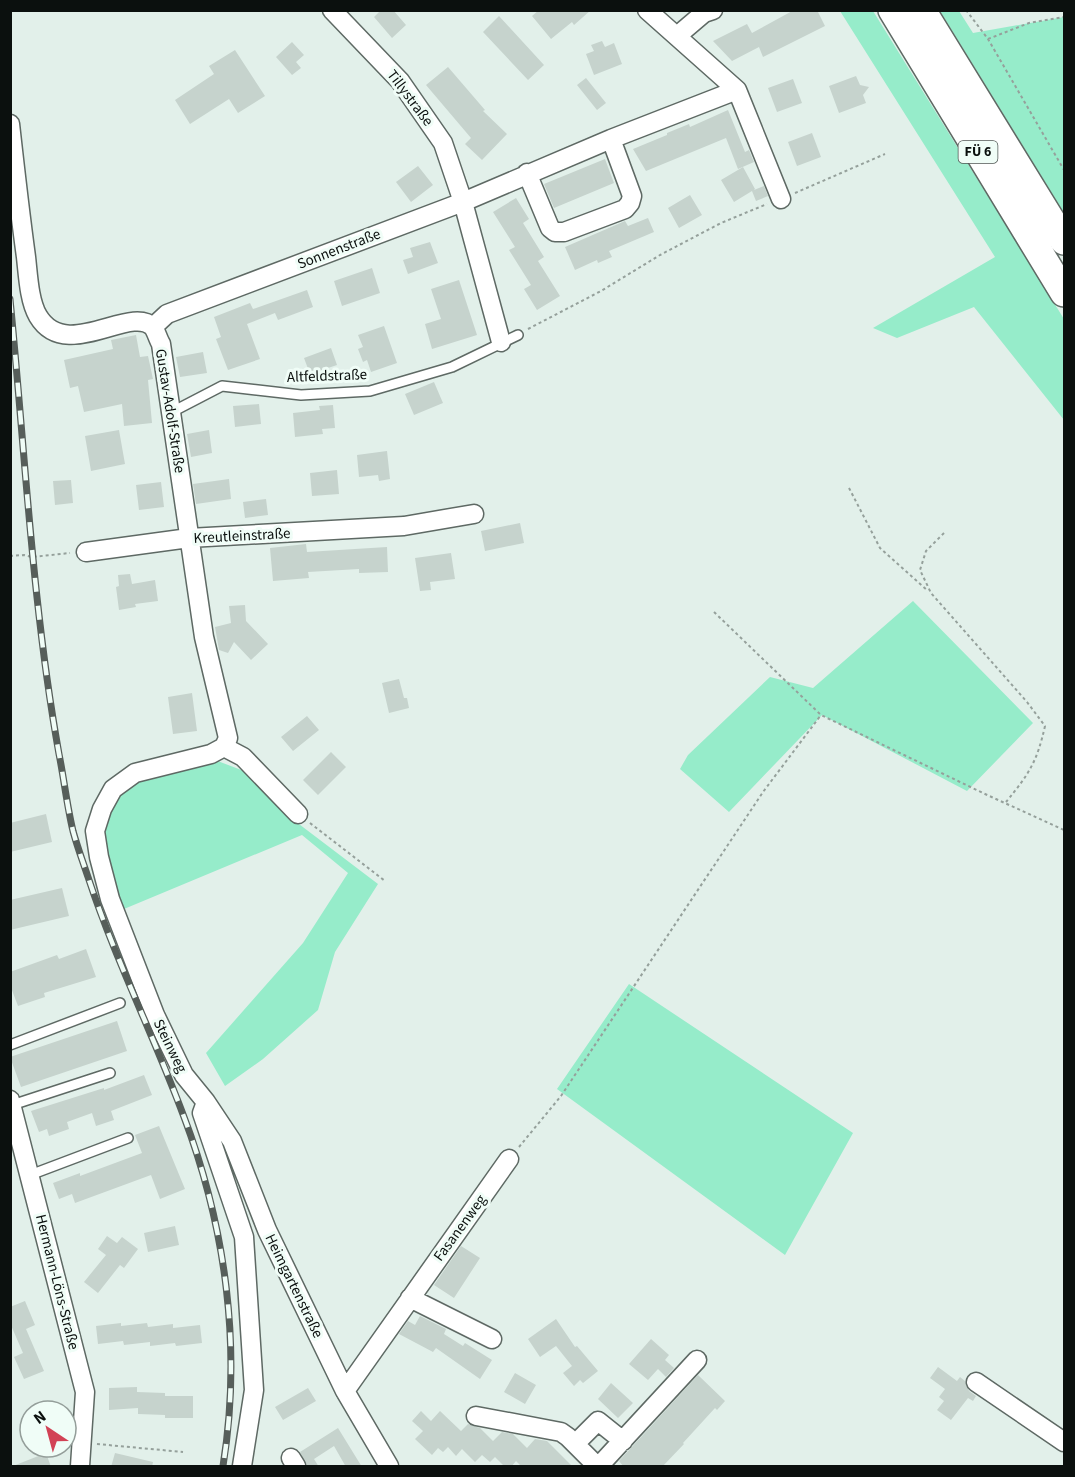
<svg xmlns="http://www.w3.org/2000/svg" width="1075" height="1477" viewBox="0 0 1075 1477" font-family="'Source Sans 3',sans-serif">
<rect width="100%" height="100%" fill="#e2f0ea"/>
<!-- green -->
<path fill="#96ecca" d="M 840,11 L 873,11 L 1064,319 L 1064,420 L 974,307 L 897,338 L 873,328 L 995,257 Z
M 940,11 L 959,11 L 973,33 L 1064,17 L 1064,213 Z
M 913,601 L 1033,723 L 967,791 L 822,715 L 729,812 L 680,769 L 688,755 L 770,677 L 813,688 Z
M 215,760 L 244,771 L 291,818 L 378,884 L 335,952 L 318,1010 L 263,1059 L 225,1086 L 206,1053 L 303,943 L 348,873 L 302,835 L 124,909 L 113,880 L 103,832 L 117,794 L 138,780 Z
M 629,984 L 853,1133 L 785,1255 L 557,1089 Z"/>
<!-- building -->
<path fill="#c6d3cd" d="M 381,10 L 393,10 L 406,25 L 392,38 L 374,17 Z
M 539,10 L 591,10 L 574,25 L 572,22 L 551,39 L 532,16 Z
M 794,10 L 817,10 L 825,26 L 763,57 L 759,47 L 732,61 L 713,41 L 747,24 L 752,33 Z
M 499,16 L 544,65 L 528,80 L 483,32 Z
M 602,41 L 605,47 L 614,43 L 622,64 L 594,75 L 586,54 L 594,51 L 591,45 Z
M 292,42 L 304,55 L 296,62 L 301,68 L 292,75 L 276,57 Z
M 235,50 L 265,96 L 238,113 L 229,99 L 190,124 L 175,100 L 214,74 L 209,66 Z
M 448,67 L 485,110 L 483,111 L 507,134 L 482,160 L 465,144 L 471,138 L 426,85 Z
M 856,76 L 860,85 L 869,87 L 863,95 L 866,103 L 839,113 L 829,86 Z
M 586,78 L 606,103 L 597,110 L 577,85 Z
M 793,79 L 802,103 L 777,112 L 768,88 Z
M 728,110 L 745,152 L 749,150 L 754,162 L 738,169 L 726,138 L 646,171 L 633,149 L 667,135 L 667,133 L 689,124 L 690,127 Z
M 812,133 L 821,157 L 797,166 L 788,142 Z
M 605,159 L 614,183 L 554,208 L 544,184 Z
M 418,166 L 433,185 L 411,202 L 396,182 Z
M 743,167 L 755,189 L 754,190 L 764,186 L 768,196 L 756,201 L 752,191 L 734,202 L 721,180 Z
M 690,195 L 702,215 L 679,228 L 668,208 Z
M 516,198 L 529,219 L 523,223 L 544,257 L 538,261 L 560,296 L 537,310 L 524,289 L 531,285 L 509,250 L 515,247 L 493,212 Z
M 648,218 L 654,232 L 609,251 L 612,257 L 598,263 L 597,260 L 575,270 L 565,247 L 625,221 L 628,226 Z
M 430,242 L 438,263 L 408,274 L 403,260 L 413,257 L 410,248 Z
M 372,268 L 380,293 L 342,306 L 334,281 Z
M 459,280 L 477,335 L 432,349 L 425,324 L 441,319 L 431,289 Z
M 307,290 L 313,307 L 278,320 L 275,313 L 247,324 L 260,359 L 228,370 L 216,339 L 221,337 L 214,317 L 250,303 L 253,309 Z
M 384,326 L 397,363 L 371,372 L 367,360 L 363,362 L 358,349 L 363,347 L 358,335 Z
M 136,335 L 140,357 L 148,356 L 153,379 L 148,380 L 152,423 L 124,426 L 122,404 L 84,412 L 78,386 L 70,388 L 64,360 L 113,349 L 111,340 Z
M 331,348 L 337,365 L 310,374 L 304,358 Z
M 203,352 L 207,373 L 180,377 L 176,357 Z
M 434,382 L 443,403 L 414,415 L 405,394 Z
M 259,404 L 261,424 L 235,427 L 233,406 Z
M 333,405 L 335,428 L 322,429 L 323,434 L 295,437 L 293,413 L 320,410 L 319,406 Z
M 119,430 L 125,464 L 91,471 L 85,436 Z
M 209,430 L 212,453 L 191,457 L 187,434 Z
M 387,451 L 390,479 L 379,481 L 378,475 L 359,477 L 357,455 Z
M 337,470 L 339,494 L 312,496 L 310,473 Z
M 229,479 L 231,499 L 196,504 L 193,484 Z
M 71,480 L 73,503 L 55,505 L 53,481 Z
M 161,482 L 164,507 L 139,510 L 136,485 Z
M 266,499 L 268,515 L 245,518 L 243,502 Z
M 520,523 L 524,543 L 485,551 L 481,531 Z
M 306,544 L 307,552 L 387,547 L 388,572 L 359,573 L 359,569 L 308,572 L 309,578 L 273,581 L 270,548 Z
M 451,553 L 455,579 L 430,582 L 431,590 L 420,591 L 415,558 Z
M 130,574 L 132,584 L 155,580 L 158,601 L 135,604 L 136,607 L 119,610 L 116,587 L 119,586 L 118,575 Z
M 245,605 L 246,621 L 268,644 L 251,660 L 234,642 L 228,653 L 219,650 L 215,627 L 231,623 L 229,606 Z
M 399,679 L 404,698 L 407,698 L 409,708 L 389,713 L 382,683 Z
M 192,693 L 197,731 L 173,734 L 168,697 Z
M 307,716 L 319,730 L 293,751 L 281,737 Z
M 331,752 L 346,767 L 318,795 L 303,780 Z
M 46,814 L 52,842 L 10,852 L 10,823 Z
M 62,888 L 69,916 L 10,930 L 10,900 Z
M 86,949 L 96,977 L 44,993 L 45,997 L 18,1006 L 10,985 L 10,972 L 57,955 L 59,959 Z
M 117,1021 L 127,1051 L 21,1087 L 10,1057 Z
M 144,1075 L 152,1095 L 111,1111 L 114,1120 L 96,1126 L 92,1113 L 67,1122 L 69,1129 L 49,1136 L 47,1129 L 39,1132 L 31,1111 L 104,1088 L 104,1090 Z
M 159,1126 L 185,1189 L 160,1199 L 151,1175 L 75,1203 L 72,1194 L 59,1199 L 53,1183 L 80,1173 L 80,1176 L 142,1153 L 135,1135 Z
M 175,1226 L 179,1245 L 148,1252 L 144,1233 Z
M 107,1236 L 117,1243 L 122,1237 L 138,1249 L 124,1268 L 120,1265 L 98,1293 L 84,1282 L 106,1255 L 98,1249 Z
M 461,1246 L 480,1258 L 454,1298 L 434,1285 Z
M 25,1301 L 35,1325 L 26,1329 L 44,1371 L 24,1379 L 14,1357 L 23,1353 L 10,1323 L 10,1307 Z
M 420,1316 L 446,1329 L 444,1334 L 463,1346 L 465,1343 L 492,1360 L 480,1379 L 436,1348 L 433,1352 L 399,1334 L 408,1321 L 415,1325 Z
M 556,1319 L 575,1347 L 577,1346 L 598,1371 L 583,1383 L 580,1380 L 574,1386 L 563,1373 L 572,1366 L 556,1346 L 540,1357 L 528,1339 Z
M 121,1323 L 121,1326 L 147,1323 L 148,1327 L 173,1324 L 173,1328 L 200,1325 L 202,1343 L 176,1346 L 175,1343 L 150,1346 L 150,1342 L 124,1345 L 123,1341 L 98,1344 L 96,1326 Z
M 651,1339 L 669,1355 L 665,1360 L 674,1368 L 666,1377 L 658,1369 L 648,1380 L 629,1364 Z
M 938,1367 L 957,1381 L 960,1377 L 965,1381 L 969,1391 L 976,1396 L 973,1401 L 968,1398 L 951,1420 L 937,1410 L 944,1401 L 939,1397 L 945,1389 L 930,1378 Z
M 515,1373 L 536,1385 L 525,1404 L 504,1392 Z
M 698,1375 L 725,1401 L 717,1410 L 715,1408 L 683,1443 L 684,1444 L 662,1467 L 624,1467 L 619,1461 Z
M 611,1383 L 633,1403 L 618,1418 L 598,1399 Z
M 137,1387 L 137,1392 L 165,1393 L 165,1396 L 193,1396 L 193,1418 L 165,1418 L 165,1415 L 138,1414 L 138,1408 L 109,1410 L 109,1388 Z
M 308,1388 L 316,1401 L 283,1420 L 275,1407 Z
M 421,1411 L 431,1421 L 440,1411 L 461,1431 L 468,1424 L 480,1428 L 493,1441 L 502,1432 L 513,1434 L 527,1448 L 535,1439 L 547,1441 L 573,1467 L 522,1467 L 516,1461 L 511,1467 L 505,1467 L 495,1457 L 490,1462 L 482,1455 L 475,1462 L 462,1449 L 456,1456 L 448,1447 L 443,1452 L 438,1448 L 432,1455 L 415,1439 L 423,1431 L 412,1421 Z
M 338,1428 L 362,1467 L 346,1467 L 334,1446 L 314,1459 L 319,1467 L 307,1467 L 300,1452 Z
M 46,1453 L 51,1467 L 14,1467 L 13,1466 Z
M 115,1453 L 153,1462 L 152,1467 L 111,1467 Z"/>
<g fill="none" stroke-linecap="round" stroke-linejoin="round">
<defs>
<path id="lane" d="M 170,413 L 222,386 L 301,395 L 370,391 L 452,367 L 518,335
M 10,1045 L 120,1003
M 12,1105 L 110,1073
M 30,1175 L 128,1138"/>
<path id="street" d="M 332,10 L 400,81 L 443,143 L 463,202 L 501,342
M 647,10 L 737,90 L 781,199
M 677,36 L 704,13 L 713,10
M 10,124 C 15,169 20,213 26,257 C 28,274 29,301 38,316 C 66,363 130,304 153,327 C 156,331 158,339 161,344 L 204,637 L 228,738 L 224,747 L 211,754 L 135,773 L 113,789 L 102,809 L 95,831 L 99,857 L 110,899 L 155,1015 L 184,1075 L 206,1102 L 202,1113 L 244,1237 L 254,1390 L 242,1466
M 527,173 L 550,228 L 555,232 L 564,232 L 625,209 L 630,203 L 632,196 L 611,139
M 153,327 L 167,314 L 463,202 L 611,139 L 737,90
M 86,552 L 189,538 L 404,526 L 474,514
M 224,747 L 243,757 L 298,814
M 10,1100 L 85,1392 L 80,1466
M 206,1102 L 232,1141 L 267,1230 L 345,1391 L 389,1466
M 410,1298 L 492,1339
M 976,1382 L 1064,1442
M 345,1391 L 509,1159
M 476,1416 L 561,1432 L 568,1437 L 597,1466
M 575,1444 L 598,1421 L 623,1441
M 291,1458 L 296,1466
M 599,1466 L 697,1360"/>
<path id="primary" d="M 892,10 L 1064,293
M 922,10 L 1064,241"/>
</defs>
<!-- lane casing -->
<use href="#lane" stroke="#5e6964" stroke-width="12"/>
<!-- street casing -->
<use href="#street" stroke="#5e6964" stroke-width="21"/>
<!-- primary casing -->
<use href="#primary" stroke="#5e6964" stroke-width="30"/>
<!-- path -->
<path stroke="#95a09b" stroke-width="2" stroke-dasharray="3 3" stroke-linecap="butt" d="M 966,10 L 988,39 L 1064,170
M 988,39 L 1029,23 L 1064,17
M 795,193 L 885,154
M 528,329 L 601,291 L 660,255 L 721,223 L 767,204
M 849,488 L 880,548 L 928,591
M 944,533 L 926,551 L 920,570 L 931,593 L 1027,702 L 1045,726 C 1037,762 1029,774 1006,802
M 10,556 L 24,555 L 32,557 L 70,553
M 714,612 L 821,715 L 985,794 L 1064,830
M 310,823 L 385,881
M 519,1147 L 561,1096 L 763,792 L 821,715
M 97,1444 L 183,1452"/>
<!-- lane -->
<use href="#lane" stroke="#fff" stroke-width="9"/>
<!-- street -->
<use href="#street" stroke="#fff" stroke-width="18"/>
<!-- primary -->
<use href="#primary" stroke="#fff" stroke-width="27"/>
<defs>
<path id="rail" d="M 10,299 C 25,451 32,604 59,754 C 64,779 67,806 73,831 C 77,846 83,862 88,877 C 115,959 154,1036 184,1117 C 226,1228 242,1349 223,1466"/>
</defs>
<!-- rail casing -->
<use href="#rail" stroke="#565e5a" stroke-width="7"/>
<!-- rail -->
<use href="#rail" stroke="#f0fdf7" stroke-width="4.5" stroke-dasharray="14" stroke-linecap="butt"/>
</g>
<g text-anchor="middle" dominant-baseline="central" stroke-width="6" stroke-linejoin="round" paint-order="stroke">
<!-- shield labels -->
<rect fill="#f0fdf7" stroke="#505754" stroke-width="1.5" x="958.5" y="141" width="39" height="22" rx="4.5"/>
<g font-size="14" font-weight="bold" fill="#0b100e">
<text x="978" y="152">FÜ 6</text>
</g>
<!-- street labels -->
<g font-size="15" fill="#0b100e" stroke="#f0fdf7">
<text transform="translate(410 98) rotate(53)">Tillystraße</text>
<text transform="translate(339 249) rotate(-21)">Sonnenstraße</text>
<text transform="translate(327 376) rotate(-2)">Altfeldstraße</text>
<text transform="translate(170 411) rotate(81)">Gustav-Adolf-Straße</text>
<text transform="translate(242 536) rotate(-3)">Kreutleinstraße</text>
<text transform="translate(170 1046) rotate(64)">Steinweg</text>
<text transform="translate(460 1228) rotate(-54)">Fasanenweg</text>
<text transform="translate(57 1282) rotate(76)">Hermann-Löns-Straße</text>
<text transform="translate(294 1286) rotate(64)">Heimgartenstraße</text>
</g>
</g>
<!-- border -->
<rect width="1075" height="1477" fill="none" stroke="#0b100e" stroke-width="24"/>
<!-- north arrow -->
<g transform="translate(48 1429) rotate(324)"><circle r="28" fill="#f0fdf7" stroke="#949e9a" stroke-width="1.5"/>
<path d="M0-4.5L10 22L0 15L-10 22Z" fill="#d24255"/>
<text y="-9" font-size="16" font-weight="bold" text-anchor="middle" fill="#0b100e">N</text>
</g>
</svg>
